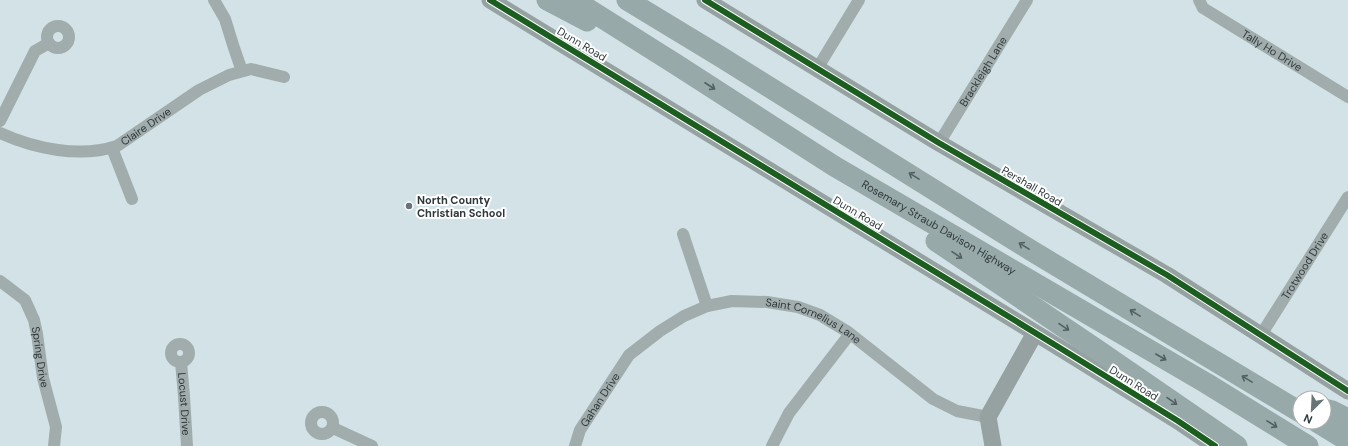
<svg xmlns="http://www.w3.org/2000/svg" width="1348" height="446" viewBox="0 0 1348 446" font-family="'DM Sans',sans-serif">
<rect width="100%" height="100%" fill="#d3e2e7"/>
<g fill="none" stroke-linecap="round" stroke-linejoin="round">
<!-- street -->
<g stroke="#a1acac" stroke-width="12">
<path d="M 214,0 L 225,19 L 234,48 L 242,71"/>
<path id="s1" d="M 1199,0 L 1203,8 L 1348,97"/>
<circle cx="58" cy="37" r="11"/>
<path d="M 817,69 L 859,0"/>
<path d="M 0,121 L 35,51 L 49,43"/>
<path id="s2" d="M 0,133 C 35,149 80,158 117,146 L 199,90 L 229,75 L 251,69 L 284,77"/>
<path id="s3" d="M 939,143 L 1027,0"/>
<path d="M 112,148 L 132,199"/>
<path d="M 683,234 L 707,306"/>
<path id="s4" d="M 0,281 L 25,300 L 34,320 L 37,334 L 43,378 L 56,427 L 54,446"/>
<path id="s5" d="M 1261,335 L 1348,197"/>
<circle cx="180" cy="353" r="9"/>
<path id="s6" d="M 181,362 L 184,396 L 187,446"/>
<circle cx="322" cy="423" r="11"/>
<path d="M 333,428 L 372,446"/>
<path id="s7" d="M 575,446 L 580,430 L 629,355 L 660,331 L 684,316 L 707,306 L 732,301 L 767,302 L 798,307 L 820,315 L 848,332 L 933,399 L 957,411 L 988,417"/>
<path d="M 772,446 L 789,413 L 849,335"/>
</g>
<!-- secondary -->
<path stroke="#95a2a1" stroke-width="17" d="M 490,0 L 1060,348 L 1178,421 L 1215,446
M 705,0 L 939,143 L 1167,275 L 1348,391
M 993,446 L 988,417 L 1035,333"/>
<!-- highway -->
<g stroke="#98a9aa" stroke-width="21">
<path d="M 547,0 L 587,21"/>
<path id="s8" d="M 574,0 L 677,65 L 834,166 L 1206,383 L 1308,446"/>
<path d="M 627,0 L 721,57 L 1032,251 L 1300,412"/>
<path d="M 936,241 L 1096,349 L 1237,446"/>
<path d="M 1324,409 L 1332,411 L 1348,419"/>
<path d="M 1317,422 L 1348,441"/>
</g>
<defs>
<path id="cycleway" d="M 490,0 L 1060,348 L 1178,421 L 1215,446
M 705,0 L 939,143 L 1167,275 L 1348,391"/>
</defs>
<!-- cycleway casing -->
<use href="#cycleway" stroke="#fff" stroke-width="8"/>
<!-- cycleway -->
<use href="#cycleway" stroke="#1b5e20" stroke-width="6"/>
</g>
<!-- one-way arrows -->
<defs><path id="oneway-shaft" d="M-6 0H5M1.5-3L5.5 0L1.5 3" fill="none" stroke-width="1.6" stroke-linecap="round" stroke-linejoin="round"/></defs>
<g stroke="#536062">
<use href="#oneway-shaft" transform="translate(710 86) rotate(33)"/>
<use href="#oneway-shaft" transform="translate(914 176) rotate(-148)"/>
<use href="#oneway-shaft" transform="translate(1024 246) rotate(-148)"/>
<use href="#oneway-shaft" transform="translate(957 255) rotate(34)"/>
<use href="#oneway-shaft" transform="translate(1135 313) rotate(-149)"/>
<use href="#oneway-shaft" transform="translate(1064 327) rotate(34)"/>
<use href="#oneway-shaft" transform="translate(1161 357) rotate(30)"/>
<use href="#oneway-shaft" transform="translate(1247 379) rotate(-149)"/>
<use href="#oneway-shaft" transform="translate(1172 401) rotate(35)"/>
<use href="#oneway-shaft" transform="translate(1272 424) rotate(32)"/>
</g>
<!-- markers -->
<circle fill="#687478" stroke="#fff" stroke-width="1.5" cx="409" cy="206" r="4"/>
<g text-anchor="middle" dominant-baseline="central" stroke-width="4" stroke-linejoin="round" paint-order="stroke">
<!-- street labels -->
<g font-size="11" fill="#2e383c" stroke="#fff">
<text transform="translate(582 44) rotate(31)">Dunn Road</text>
<text stroke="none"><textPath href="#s1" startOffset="90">Tally Ho Drive</textPath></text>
<text stroke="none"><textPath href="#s3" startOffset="84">Brackleigh Lane</textPath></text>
<text stroke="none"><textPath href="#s2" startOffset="155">Claire Drive</textPath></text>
<text transform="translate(1032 186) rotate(30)">Pershall Road</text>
<text transform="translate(858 213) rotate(31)">Dunn Road</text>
<text stroke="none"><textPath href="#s8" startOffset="430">Rosemary Straub Davison Highway</textPath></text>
<text stroke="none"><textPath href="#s5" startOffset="82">Trotwood Drive</textPath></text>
<text stroke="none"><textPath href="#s7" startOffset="310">Saint Cornelius Lane</textPath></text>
<text stroke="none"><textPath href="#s4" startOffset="91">Spring Drive</textPath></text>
<text transform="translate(1134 383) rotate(32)">Dunn Road</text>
<text stroke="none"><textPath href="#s7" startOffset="53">Gahan Drive</textPath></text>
<text stroke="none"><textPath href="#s6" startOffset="42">Locust Drive</textPath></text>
</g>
<!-- poi labels -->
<g font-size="11" font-weight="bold" fill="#2e383c" stroke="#fff" text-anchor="start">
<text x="417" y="200">North County<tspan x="417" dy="13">Christian School</tspan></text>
</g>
</g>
<!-- north arrow -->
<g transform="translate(1312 410) rotate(204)"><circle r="19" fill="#ffffff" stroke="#abafb1"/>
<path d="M0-3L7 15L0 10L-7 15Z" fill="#687478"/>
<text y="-6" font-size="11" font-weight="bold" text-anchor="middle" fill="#2e383c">N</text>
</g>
</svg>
